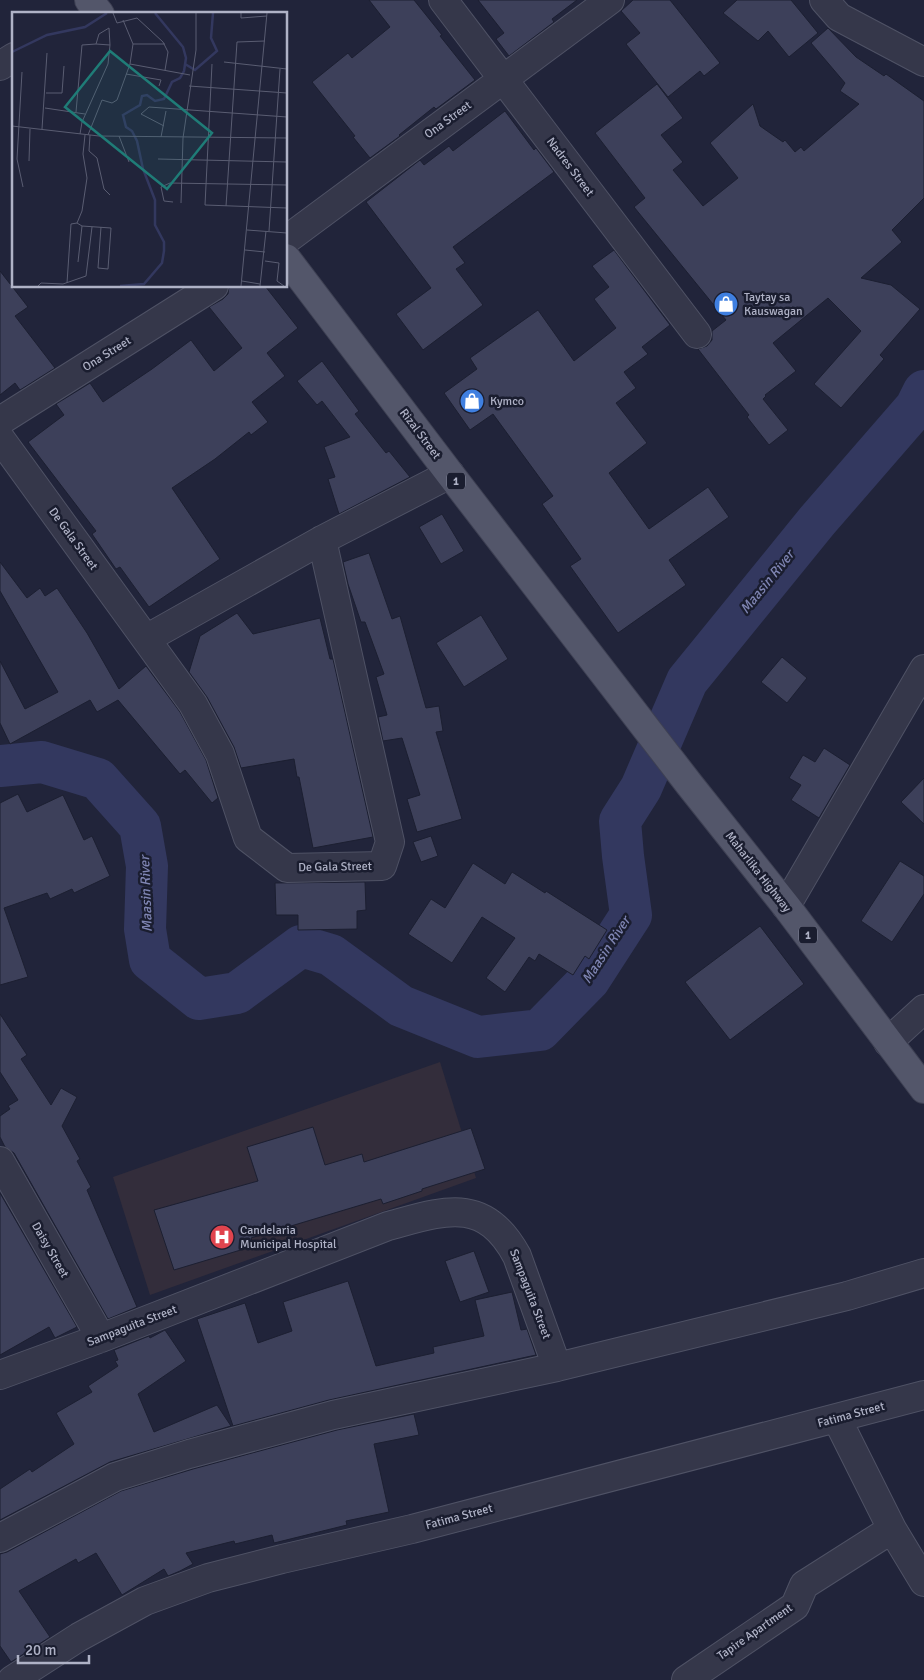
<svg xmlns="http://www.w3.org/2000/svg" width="924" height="1680" viewBox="0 0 924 1680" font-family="Signika,sans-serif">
<rect width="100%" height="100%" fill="#21243a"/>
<!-- medical -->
<path fill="#332d3b" d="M 440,1062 L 476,1178 L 150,1295 L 113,1177 Z"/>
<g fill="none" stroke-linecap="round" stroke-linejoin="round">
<!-- river -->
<path stroke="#33385f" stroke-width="42" d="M 0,766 L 42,762 L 98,779 L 140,826 L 147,866 L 145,929 L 150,960 L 199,999 L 237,993 L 301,946 L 331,955 L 401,1006 L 478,1037 L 540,1030 L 589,980 L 631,915 L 623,856 L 620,821 L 641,788 L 687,681 L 817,521 L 916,407 L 924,391"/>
</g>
<!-- building -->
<path fill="#3d405a" stroke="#1c1f31" d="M 369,0 L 414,0 L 442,35 L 440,36 L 475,80 L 436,109 L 434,107 L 399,135 L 400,136 L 370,158 L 353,137 L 355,136 L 312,82 L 348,53 L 352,58 L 390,27 Z
M 478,0 L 577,0 L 552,19 L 554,22 L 509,56 L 496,39 L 504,33 Z
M 633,0 L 670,0 L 720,63 L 704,76 L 700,71 L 668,97 L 626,44 L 640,33 L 621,11 Z
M 737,0 L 791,0 L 818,33 L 789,57 L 768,31 L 758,41 L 723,13 Z
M 828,28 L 856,57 L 884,76 L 886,74 L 924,101 L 924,198 L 892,230 L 902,242 L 861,278 L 891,285 L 920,309 L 880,355 L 884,359 L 841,408 L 814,384 L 861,331 L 828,298 L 773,343 L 796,371 L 765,395 L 766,396 L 763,399 L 788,430 L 769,445 L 747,417 L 749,415 L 698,349 L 707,346 L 712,340 L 712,331 L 726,320 L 634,207 L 645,198 L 595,133 L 657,84 L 683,118 L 661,135 L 683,162 L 673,170 L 703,206 L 738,178 L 710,143 L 753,104 L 760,126 L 783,142 L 785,140 L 795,152 L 801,147 L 804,151 L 859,104 L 840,91 L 845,83 L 811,43 Z
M 505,111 L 534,150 L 536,148 L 554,172 L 453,247 L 465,263 L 456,269 L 483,305 L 423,350 L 396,314 L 431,288 L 366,202 L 420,160 L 424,165 L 449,146 L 453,151 Z
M 614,250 L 670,325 L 642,347 L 648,354 L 624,372 L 636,388 L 616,403 L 647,443 L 609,473 L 649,529 L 708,487 L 729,517 L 669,560 L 686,585 L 618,633 L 570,566 L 581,559 L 542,504 L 553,496 L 493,414 L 470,430 L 444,393 L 477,369 L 470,358 L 538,310 L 574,361 L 616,328 L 594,299 L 609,287 L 592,266 Z
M 0,271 L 28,307 L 15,316 L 55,368 L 20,390 L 15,383 L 0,395 Z
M 229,286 L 265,286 L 298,328 L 267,353 L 285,376 L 252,402 L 268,422 L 251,435 L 249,432 L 215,459 L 172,488 L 220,559 L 149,607 L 120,567 L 116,569 L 92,534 L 96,531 L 28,442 L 64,415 L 56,404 L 90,383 L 103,402 L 152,369 L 191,340 L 214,371 L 242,348 L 209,307 L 223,299 L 228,294 Z
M 322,361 L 359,411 L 355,414 L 386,453 L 389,451 L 410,477 L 339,514 L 328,479 L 335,477 L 324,447 L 350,437 L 322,401 L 317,405 L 297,381 Z
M 442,514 L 464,551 L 441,564 L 419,527 Z
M 369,553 L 392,619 L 400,616 L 426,708 L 439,706 L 443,731 L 436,732 L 462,819 L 417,832 L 407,799 L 420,795 L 402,738 L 383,741 L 378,717 L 387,715 L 376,677 L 384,674 L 365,622 L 361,622 L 348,584 L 343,562 Z
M 0,562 L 27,598 L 40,588 L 45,596 L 57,588 L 87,633 L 119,689 L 146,666 L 180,712 L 206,760 L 218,798 L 212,803 L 185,770 L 180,774 L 118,700 L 97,712 L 90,700 L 10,744 L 0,723 L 0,661 L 25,709 L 58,692 L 0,591 Z
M 237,613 L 253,634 L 320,618 L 330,659 L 333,659 L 373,837 L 313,848 L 299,777 L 297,777 L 294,759 L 241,768 L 234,747 L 207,697 L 189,672 L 200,636 Z
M 481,615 L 508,659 L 464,687 L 436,643 Z
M 782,657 L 807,678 L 787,703 L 761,682 Z
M 824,748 L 850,765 L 819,818 L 791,800 L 801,785 L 789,778 L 803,755 L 815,762 Z
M 924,778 L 924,824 L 901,802 Z
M 18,794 L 27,812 L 63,795 L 84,840 L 92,836 L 110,876 L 74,893 L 72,889 L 50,899 L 47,893 L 4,908 L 28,977 L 0,985 L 0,803 Z
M 431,836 L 438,856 L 421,862 L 413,842 Z
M 900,861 L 924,876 L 924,894 L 892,942 L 861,921 Z
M 473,863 L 505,884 L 512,872 L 545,893 L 546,891 L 607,930 L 589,959 L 585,956 L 573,975 L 539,954 L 535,961 L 529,957 L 505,992 L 486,978 L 515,938 L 482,917 L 452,963 L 408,934 L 431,899 L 445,908 Z
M 365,882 L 366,910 L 357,911 L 357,929 L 298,930 L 298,915 L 276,915 L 275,883 Z
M 760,926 L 804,984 L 730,1040 L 685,982 Z
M 0,1014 L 27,1055 L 21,1059 L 51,1105 L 61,1088 L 77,1097 L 62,1126 L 80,1159 L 77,1161 L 91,1187 L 87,1190 L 137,1307 L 108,1319 L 14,1153 L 5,1147 L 0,1137 L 0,1116 L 10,1109 L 8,1106 L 18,1100 L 0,1072 Z
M 313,1127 L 325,1165 L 362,1154 L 364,1162 L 471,1128 L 485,1169 L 422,1189 L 422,1191 L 383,1204 L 381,1199 L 251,1238 L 254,1246 L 174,1270 L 154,1210 L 258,1181 L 247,1147 Z
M 0,1193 L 77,1327 L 55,1338 L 49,1327 L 0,1355 Z
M 474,1251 L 489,1292 L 460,1302 L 445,1261 Z
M 348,1281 L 376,1366 L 434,1353 L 433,1347 L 484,1336 L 475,1300 L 512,1292 L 521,1330 L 527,1329 L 536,1355 L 329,1400 L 233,1426 L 197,1319 L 245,1303 L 258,1343 L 292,1331 L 283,1302 Z
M 165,1330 L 186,1361 L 138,1394 L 154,1432 L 217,1405 L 231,1426 L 110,1462 L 0,1520 L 0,1489 L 30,1469 L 32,1472 L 74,1444 L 56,1413 L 92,1392 L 88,1386 L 118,1366 L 115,1361 L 118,1360 L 114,1350 L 149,1336 L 150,1338 Z
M 414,1414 L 419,1435 L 374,1444 L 389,1512 L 346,1521 L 347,1525 L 274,1543 L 272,1535 L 235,1544 L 234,1541 L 186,1553 L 193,1564 L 180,1571 L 168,1576 L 164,1569 L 122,1595 L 96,1553 L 78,1563 L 76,1559 L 19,1591 L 50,1637 L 11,1662 L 0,1646 L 0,1554 L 7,1552 L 121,1491 L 193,1469 L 337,1430 Z"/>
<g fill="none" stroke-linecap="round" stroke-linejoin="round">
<defs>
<path id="minor" d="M 443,0 L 697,334
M 824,0 L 839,17 L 924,62
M 0,66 L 14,57
M 286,240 L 610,0
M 0,421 L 214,286
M 0,438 L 193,704 L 220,754 L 248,838 L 287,868 L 382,866 L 390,842 L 322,540
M 146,639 L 322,540 L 450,474
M 786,906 L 924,669
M 888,1042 L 924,1009
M 0,1161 L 101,1338
M 0,1375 L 101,1338 L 388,1226 C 444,1211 484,1195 517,1256 L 557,1367
M 837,1419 L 892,1529 L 924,1582
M 0,1538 L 115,1477 L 189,1454 L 333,1415 L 557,1367 L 847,1296 L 924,1273
M 12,1680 L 79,1637 L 145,1601 L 208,1578 L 282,1559 L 412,1529 L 924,1395
M 686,1680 L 795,1606 L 804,1585 L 892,1529"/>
<path id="major" d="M 89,0 L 100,14
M 286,258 L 450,474 L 689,784 L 786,906 L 924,1089"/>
</defs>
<!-- minor casing -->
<use href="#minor" stroke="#4f5265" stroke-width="30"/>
<!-- major casing -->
<use href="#major" stroke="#3e4053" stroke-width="30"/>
<!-- minor -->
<use href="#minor" stroke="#35374a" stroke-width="28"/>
<!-- major -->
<use href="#major" stroke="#53566a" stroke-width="28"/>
</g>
<!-- icons -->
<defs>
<symbol id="shop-disc" viewBox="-11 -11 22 22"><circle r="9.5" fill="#3f7fe0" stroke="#1a1d2f"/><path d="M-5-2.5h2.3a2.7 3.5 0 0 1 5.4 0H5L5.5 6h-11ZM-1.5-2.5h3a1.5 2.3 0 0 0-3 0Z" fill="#fff"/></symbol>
<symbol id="hospital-disc" viewBox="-11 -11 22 22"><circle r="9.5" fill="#e0444e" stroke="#1a1d2f"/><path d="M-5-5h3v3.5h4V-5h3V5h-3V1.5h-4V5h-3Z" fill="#fff"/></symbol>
</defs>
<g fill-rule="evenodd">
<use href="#shop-disc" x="712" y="290" width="28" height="28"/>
<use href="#shop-disc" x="458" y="387" width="28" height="28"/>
<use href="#hospital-disc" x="208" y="1223" width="28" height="28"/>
</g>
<g text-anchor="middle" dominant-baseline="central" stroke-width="5" stroke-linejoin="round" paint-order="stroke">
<!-- shield labels -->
<g fill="#1a1d2f" stroke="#828599" stroke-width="1">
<rect x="447" y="472.5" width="18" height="17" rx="4"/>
<rect x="799" y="926.5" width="18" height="17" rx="4"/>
</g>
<g font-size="11" font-weight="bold" fill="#afb2c6">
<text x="456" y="481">1</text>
<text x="808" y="935">1</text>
</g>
<!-- street labels -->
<g font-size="12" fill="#afb2c6" stroke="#1a1d2f">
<text transform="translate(448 120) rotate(-36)">Ona Street</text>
<text transform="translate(570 167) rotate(53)">Nadres Street</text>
<text transform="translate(107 354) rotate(-32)">Ona Street</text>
<text transform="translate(420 434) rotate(53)">Rizal Street</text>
<text transform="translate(73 539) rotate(54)">De Gala Street</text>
<text transform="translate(335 867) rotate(-1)">De Gala Street</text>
<text transform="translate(758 872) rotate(52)">Maharlika Highway</text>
<text transform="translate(50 1250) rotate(60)">Daisy Street</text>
<text transform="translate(530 1294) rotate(69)">Sampaguita Street</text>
<text transform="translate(132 1326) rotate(-21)">Sampaguita Street</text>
<text transform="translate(851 1415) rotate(-15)">Fatima Street</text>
<text transform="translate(459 1517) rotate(-15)">Fatima Street</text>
<text transform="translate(755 1632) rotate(-35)">Tapire Apartment</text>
</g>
<!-- poi labels -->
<g font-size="12" fill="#afb2c6" stroke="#1a1d2f" text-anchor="start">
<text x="744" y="297">Taytay sa<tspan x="744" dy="14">Kauswagan</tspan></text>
<text x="490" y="401">Kymco</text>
<text x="240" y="1230">Candelaria<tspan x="240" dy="14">Municipal Hospital</tspan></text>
</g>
<!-- water labels -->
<g font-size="14" font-style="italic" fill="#7f85b3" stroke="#1a1d2f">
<text transform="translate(767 582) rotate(-51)">Maasin River</text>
<text transform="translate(146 894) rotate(-92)">Maasin River</text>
<text transform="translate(606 950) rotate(-57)">Maasin River</text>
</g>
</g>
<!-- overview -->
<g transform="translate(12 12)">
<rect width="275" height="275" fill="#21243a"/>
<path fill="none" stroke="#33385f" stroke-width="2.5" d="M 0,40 L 35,23 L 73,15 L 95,1M 173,52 L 183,58 L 205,39 L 199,26 L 201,1M 108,274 L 132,272 L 150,251 L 152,239 L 152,230 L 143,213 L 143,188 L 131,157 L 125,129 L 120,119 L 114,115 L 111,103 L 128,93 L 130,84 L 135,83 L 143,89 L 152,87 L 160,70 L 168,66 L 172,59 L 174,46 L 171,35 L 143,1"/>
<path fill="none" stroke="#5a5d72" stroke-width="1" d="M 101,1 L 105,11 L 125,6 L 151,30 L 156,40 L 153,58M 229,1 L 229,6 L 255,4M 121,32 L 153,32M 212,50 L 275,57M 118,52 L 178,63M 200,52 L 193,193 L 275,196M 10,60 L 5,147 L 11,175M 114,62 L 149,68 L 147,74M 177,74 L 275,81M 34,81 L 50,81 L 52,54M 33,96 L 73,102M 64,100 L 70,33 L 84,32M 0,114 L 87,124 L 275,126M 152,114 L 129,102 L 137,95 L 275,105M 30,117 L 35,41M 68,122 L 70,110 L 96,52 L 98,33 L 97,16 L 87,22 L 84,32 L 98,33M 76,123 L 90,88 L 100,91 L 105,88 L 118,52 L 121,32 L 111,8M 78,123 L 77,139 L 85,146 L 92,177 L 98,183M 107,124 L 117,150M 149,125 L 154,99M 146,147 L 275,150M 17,149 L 18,117M 161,190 L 152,189 L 149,175 L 158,171 L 275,173M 169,191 L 171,126 L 184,38 L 184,1M 214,194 L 225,30 L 253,29M 65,211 L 70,214 L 66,250M 70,214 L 99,216 L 96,257 L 86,256 L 89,215M 235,218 L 275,221M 257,219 L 268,57M 233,238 L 253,240M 253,249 L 267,251 L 265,269 L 272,274M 230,269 L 248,272M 55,271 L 59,212 L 65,211 L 70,199 L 75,166 L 71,142 L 73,123M 26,274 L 29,271 L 51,272 L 74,264 L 80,215M 229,274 L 255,1M 248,274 L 254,219"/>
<path fill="#1f7c77" fill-opacity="0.15" stroke="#1f7c77" stroke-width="2.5" d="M 98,39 L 200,121 L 155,177 L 53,95 Z"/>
<rect width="275" height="275" fill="none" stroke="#afb2c6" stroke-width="2.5"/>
</g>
<!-- scale -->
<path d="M18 1655v8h71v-8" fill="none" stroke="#afb2c6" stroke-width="2.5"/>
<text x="25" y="1655" font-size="15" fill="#afb2c6" stroke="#1a1d2f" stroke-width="4" paint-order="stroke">20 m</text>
</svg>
